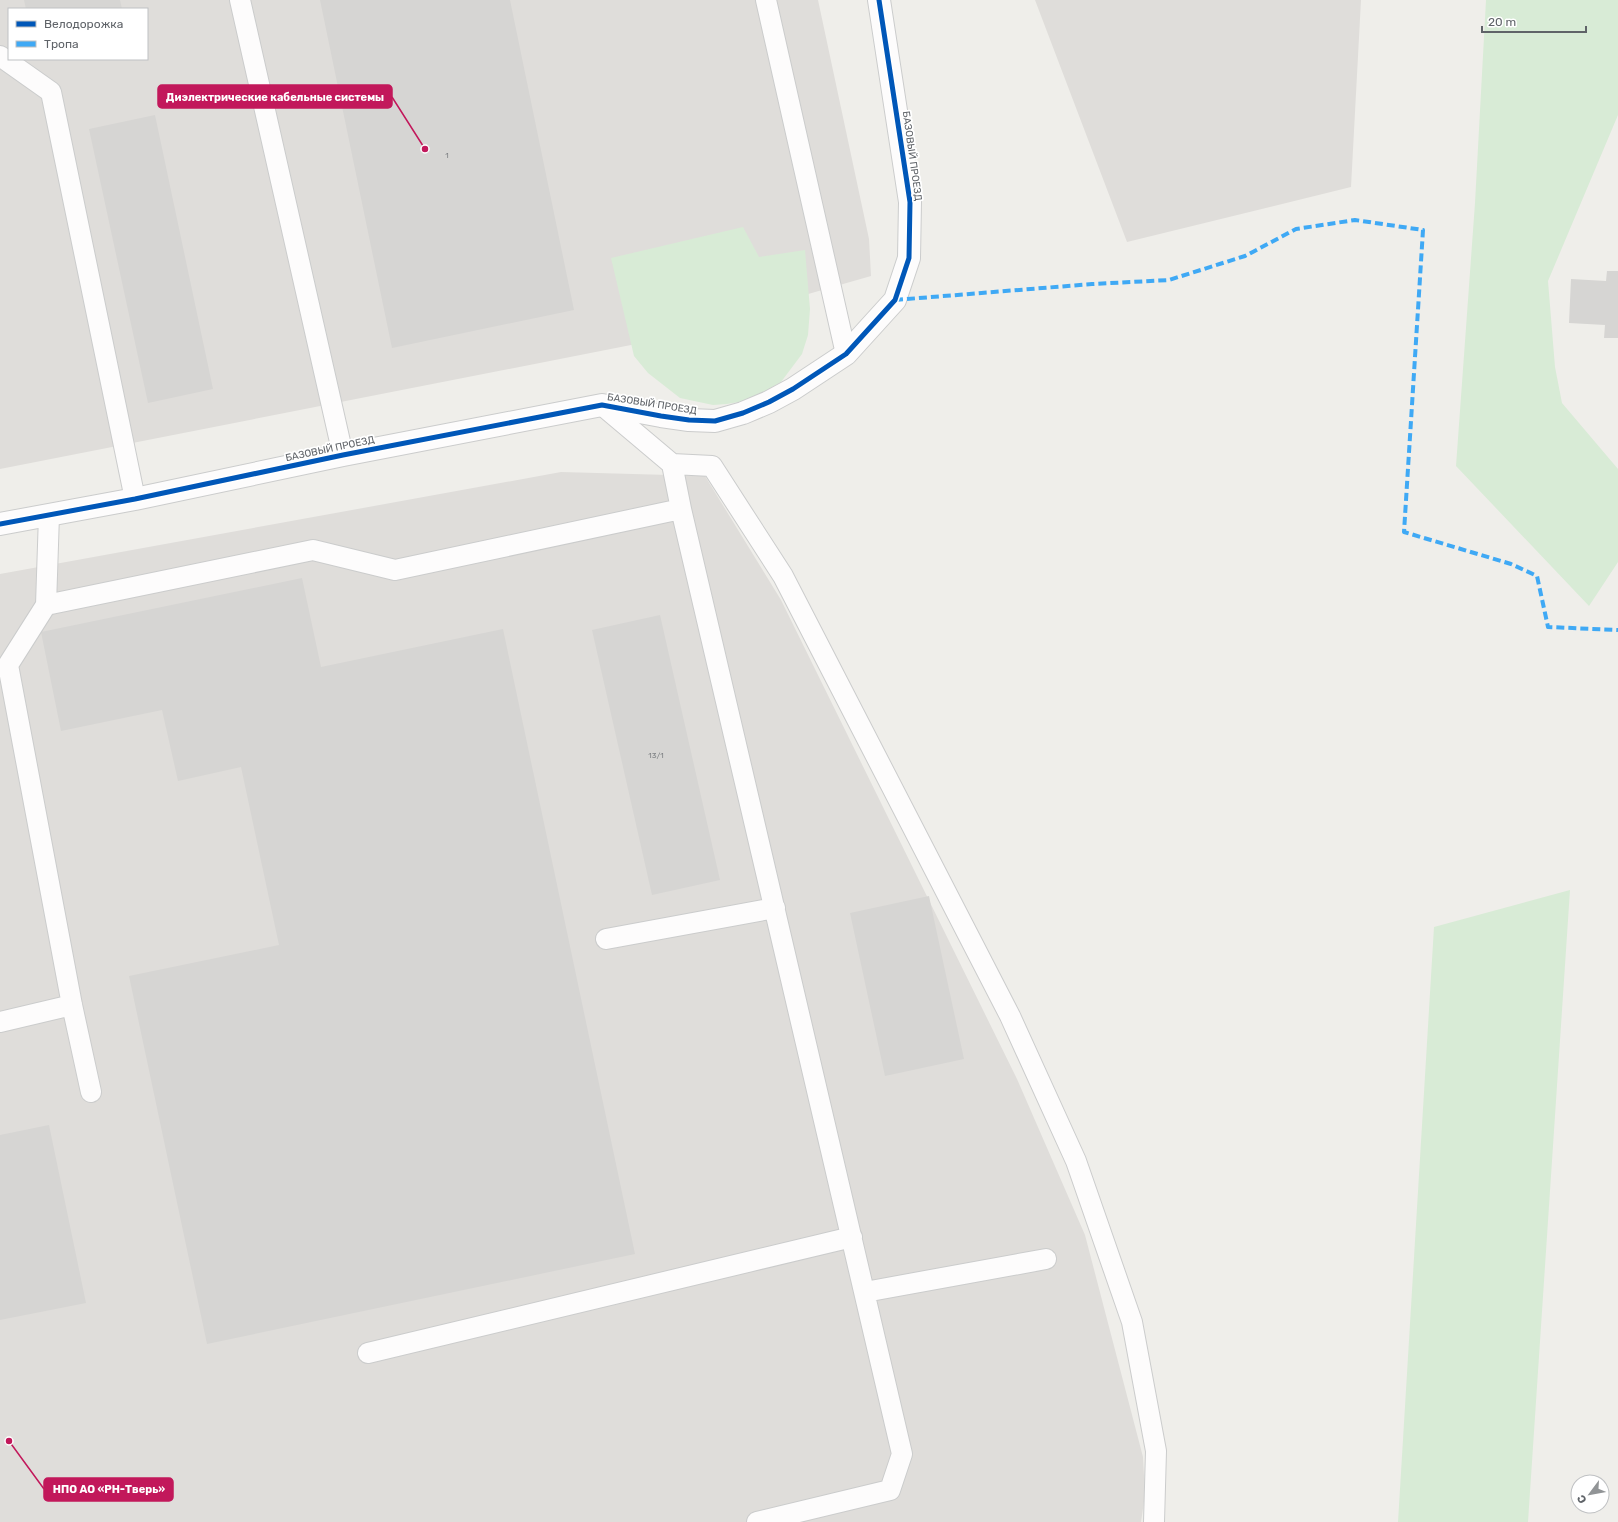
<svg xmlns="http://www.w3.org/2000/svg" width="1618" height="1522" viewBox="0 0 1618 1522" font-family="Rubik,sans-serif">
<rect width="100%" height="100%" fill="#efeeea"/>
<!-- industrial -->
<path fill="#dfddda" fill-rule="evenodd" d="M 0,0 L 818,0 L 869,239 L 871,276 L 631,345 L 0,469 ZM 9,9 L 147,9 L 147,59 L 9,59 Z
M 1035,0 L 1361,0 L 1351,187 L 1127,242 Z
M 561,472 L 705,476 L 781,600 L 1017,1079 L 1085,1235 L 1143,1457 L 1145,1495 L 1141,1522 L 0,1522 L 0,574 Z"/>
<!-- green -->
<path fill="#d8ebd6" d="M 1486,0 L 1618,0 L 1618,115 L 1548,281 L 1555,367 L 1562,403 L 1618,469 L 1618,562 L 1589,606 L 1456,466 L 1475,203 Z
M 743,227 L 759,257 L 805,250 L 810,309 L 808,335 L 802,354 L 781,382 L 750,400 L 727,404 L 713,405 L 680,398 L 648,373 L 634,356 L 611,258 Z
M 1570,890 L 1528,1522 L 1398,1522 L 1434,927 Z"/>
<!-- building -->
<path fill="#d6d5d3" d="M 24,0 L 120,0 L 122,9 L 26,9 Z
M 320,0 L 510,0 L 574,310 L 392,348 Z
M 155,115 L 213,389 L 148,403 L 89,129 Z
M 1607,271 L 1618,271 L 1618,338 L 1604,338 L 1605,325 L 1569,323 L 1571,279 L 1606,281 Z
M 302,578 L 321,667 L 503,629 L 635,1254 L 207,1344 L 129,976 L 279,945 L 241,767 L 178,781 L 162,710 L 61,731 L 41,632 Z
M 660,615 L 720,880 L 652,895 L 592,630 Z
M 929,896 L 964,1059 L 885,1076 L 850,913 Z
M 49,1125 L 86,1303 L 0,1320 L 0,1135 Z"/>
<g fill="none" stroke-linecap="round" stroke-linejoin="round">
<defs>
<path id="service" d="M 240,0 L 343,455
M 766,0 L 846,354
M 0,56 L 51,92 L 135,499
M 602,405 L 672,464 L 712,466 L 783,576 L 1010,1016 L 1076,1161 L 1132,1322 L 1156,1451 L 1154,1522
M 681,509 L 902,1454 L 890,1490 L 757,1522
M 49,515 L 46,605 L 313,550 L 395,570 L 681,509 L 672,464
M 46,605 L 8,665 L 72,1005 L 91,1092
M 606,939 L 775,908
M 0,1022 L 72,1005
M 865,1292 L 1046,1259
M 368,1353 L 852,1237"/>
<path id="minor" d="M 0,524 L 135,499 L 343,455 L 602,405 L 661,416 L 689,420 L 715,421 L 743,413 L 769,402 L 793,389 L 846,354 L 895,300 L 909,258 L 910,202 L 879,0"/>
</defs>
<!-- service casing -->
<use href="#service" stroke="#cbcccc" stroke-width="22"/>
<!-- minor casing -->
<use href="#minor" stroke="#cbcccc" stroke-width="24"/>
<!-- service -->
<use href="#service" stroke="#fdfcfc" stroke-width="20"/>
<!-- minor -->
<use href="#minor" stroke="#fdfcfc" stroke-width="22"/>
<!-- quiet -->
<path stroke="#3fa9f5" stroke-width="4" stroke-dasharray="8 4" stroke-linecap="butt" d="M 895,300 L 1092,284 L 1169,280 L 1245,256 L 1296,229 L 1355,220 L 1423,230 L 1404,532 L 1511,564 L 1537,576 L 1548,627 L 1618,630"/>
<defs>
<path id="cycleway" d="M 0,524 L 135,499 L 343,455 L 602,405 L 661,416 L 689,420 L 715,421 L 743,413 L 769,402 L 793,389 L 846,354 L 895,300 L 909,258 L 910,202 L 879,0"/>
</defs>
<!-- cycleway casing -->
<use href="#cycleway" stroke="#fff" stroke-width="8"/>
<!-- cycleway -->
<use href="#cycleway" stroke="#0057b8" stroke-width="5"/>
</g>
<g text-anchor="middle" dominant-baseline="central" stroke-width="3.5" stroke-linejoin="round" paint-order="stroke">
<!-- number labels -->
<g font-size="8" fill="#7e8184">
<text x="447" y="155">1</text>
<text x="656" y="755">13/1</text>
</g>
<!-- street labels -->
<g font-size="10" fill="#5f6368" stroke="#fff">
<text transform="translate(912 156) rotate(82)">БАЗОВЫЙ ПРОЕЗД</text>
<text transform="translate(652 404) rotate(9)">БАЗОВЫЙ ПРОЕЗД</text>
<text transform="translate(330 449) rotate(-12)">БАЗОВЫЙ ПРОЕЗД</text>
</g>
</g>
<!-- callouts -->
<path fill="none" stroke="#c2185b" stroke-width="1.5" d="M425 149L392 97M9 1441L44 1489"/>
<g fill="#c2185b" stroke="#fff" stroke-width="1.5">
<circle cx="425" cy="149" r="4"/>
<circle cx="9" cy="1441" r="4"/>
</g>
<g fill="#c2185b" stroke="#c2185b" stroke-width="1.5">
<rect x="158" y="85" width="234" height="23" rx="4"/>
<rect x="44" y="1478" width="129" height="23" rx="4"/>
</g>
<g font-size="11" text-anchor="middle" font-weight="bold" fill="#fff">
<text x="275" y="101">Диэлектрические кабельные системы</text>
<text x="109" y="1493">НПО АО «РН-Тверь»</text>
</g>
<!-- legend -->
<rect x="8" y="8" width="140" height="52" fill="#ffffff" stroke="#bfc1c3"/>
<rect x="16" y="21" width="20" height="6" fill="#0057b8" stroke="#bfc1c3"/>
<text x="44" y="28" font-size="12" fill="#5f6368">Велодорожка</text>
<rect x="16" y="41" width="20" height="6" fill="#3fa9f5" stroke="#bfc1c3"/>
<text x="44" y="48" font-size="12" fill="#5f6368">Тропа</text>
<!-- north arrow -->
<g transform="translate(1590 1494) rotate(238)"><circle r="19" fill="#ffffff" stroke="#bfc1c3"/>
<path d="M0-3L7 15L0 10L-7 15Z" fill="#919496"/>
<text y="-6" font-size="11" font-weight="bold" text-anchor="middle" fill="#5f6368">С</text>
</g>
<!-- scale -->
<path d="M1482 26v6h104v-6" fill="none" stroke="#5f6368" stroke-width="2"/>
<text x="1488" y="26" font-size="12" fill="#5f6368" stroke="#ffffff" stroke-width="3" paint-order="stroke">20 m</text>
</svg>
